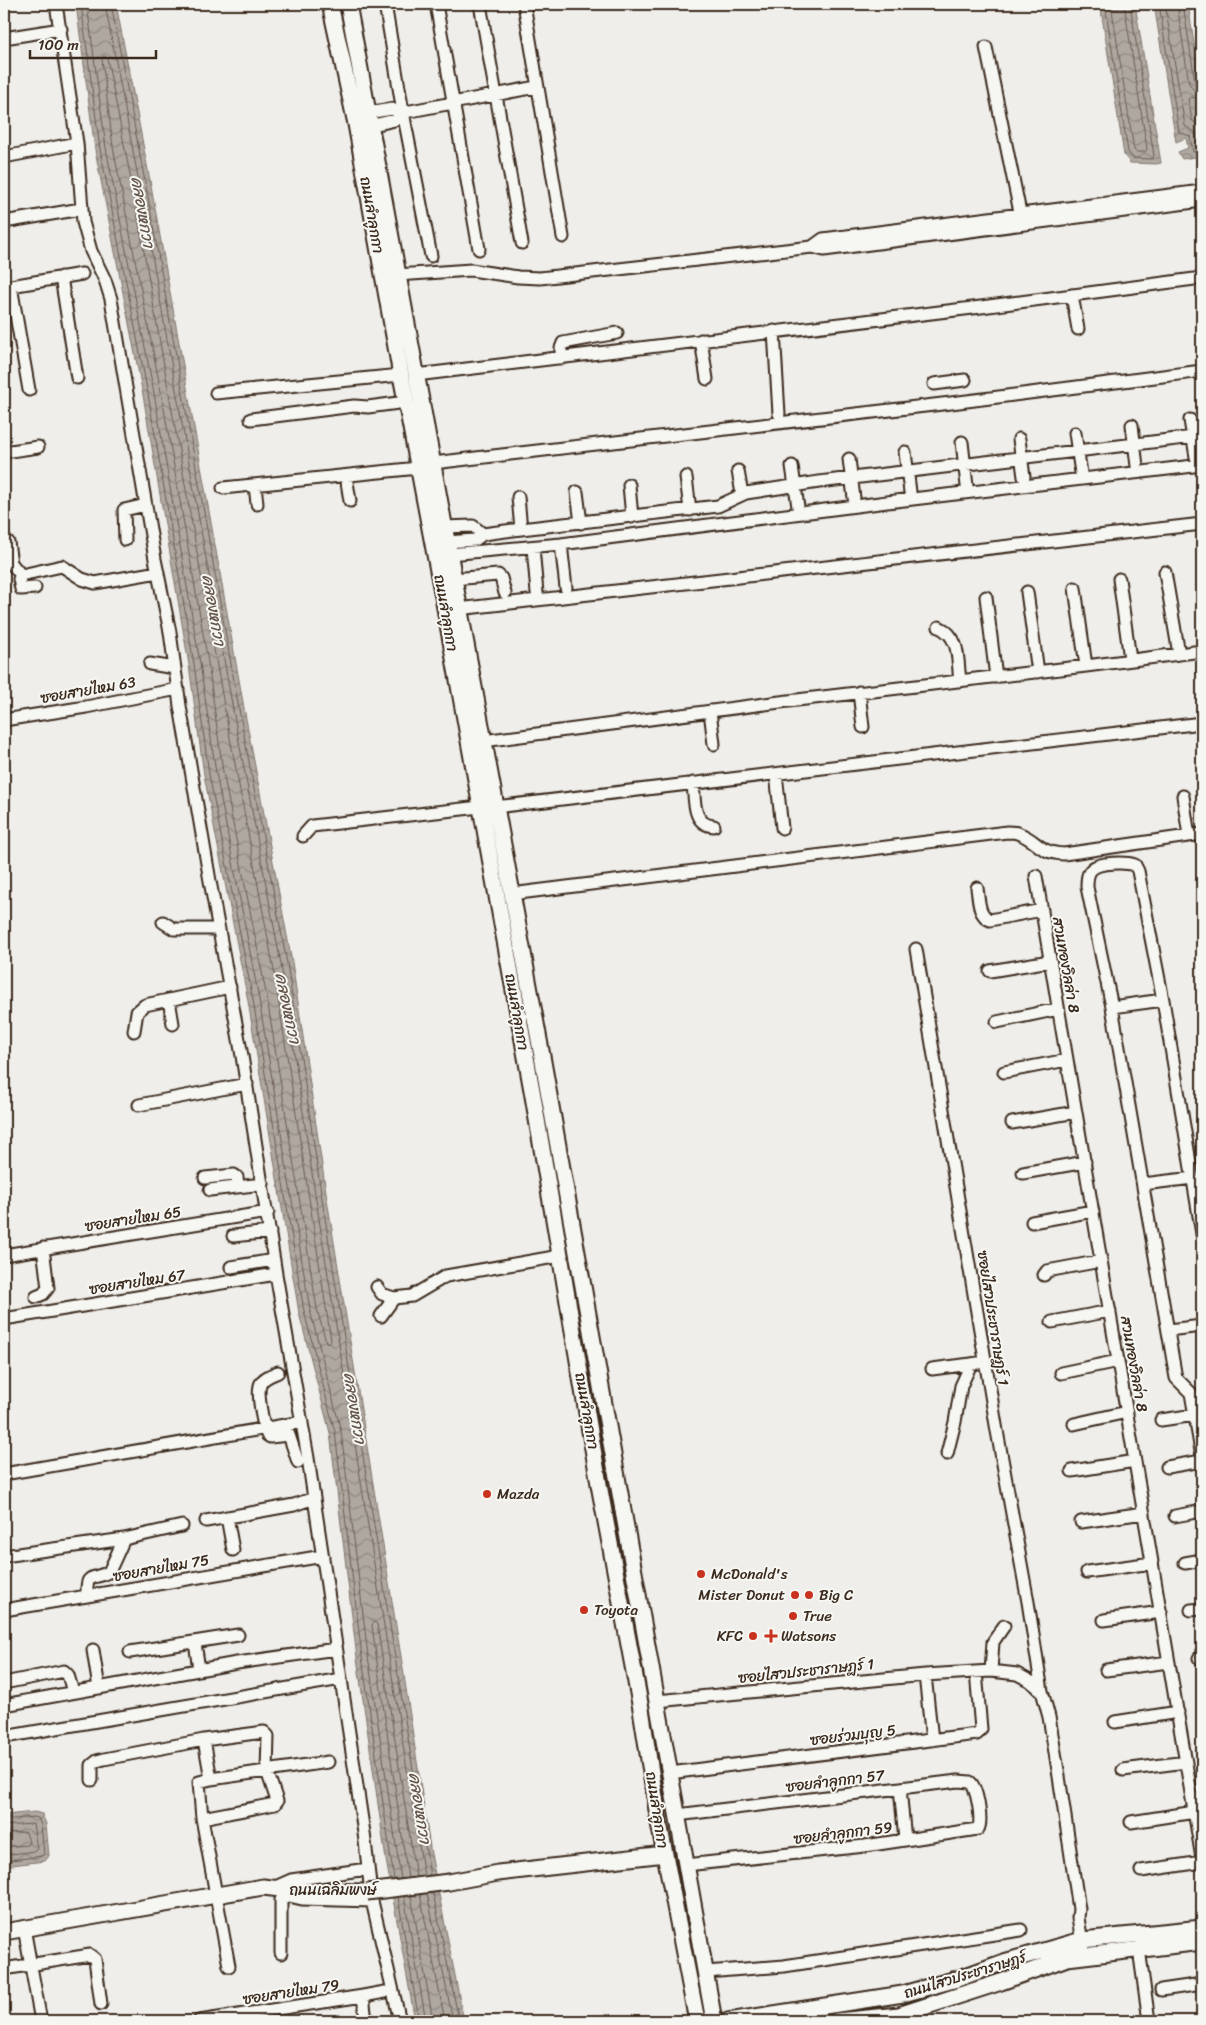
<svg xmlns="http://www.w3.org/2000/svg" width="1206" height="2025" viewBox="0 0 1206 2025" font-family="Sriracha,'Playpen Sans Thai',sans-serif">
<defs>
<pattern id="water-waves" width="16" height="10" patternUnits="userSpaceOnUse" patternTransform="scale(1.25)"><rect width="16" height="10" fill="#afa8a1"/><path d="M0 5q4-4 8 0t8 0" fill="none" stroke="#908983"/></pattern>
</defs>
<rect width="100%" height="100%" fill="#efeeea"/>
<filter id="ink" filterUnits="userSpaceOnUse"><feTurbulence type="fractalNoise" baseFrequency=".02" numOctaves="2"/><feDisplacementMap in="SourceGraphic" scale="10" xChannelSelector="R" yChannelSelector="G"/><feConvolveMatrix kernelMatrix="1 2 1 2 8 2 1 2 1" color-interpolation-filters="sRGB"/></filter>
<g filter="url(#ink)">
<!-- water -->
<path fill="url(#water-waves)" stroke="#81766d" d="M 76,4 L 116,4 L 152,191 L 244,708 L 292,962 L 327,1199 L 403,1669 L 431,1854 L 464,2021 L 415,2021 L 386,1860 L 357,1658 L 330,1433 L 299,1313 L 248,1001 L 204,775 L 189,665 L 143,395 L 95,150 Z
M 1100,4 L 1135,4 L 1161,163 L 1156,164 L 1130,163 L 1124,155 Z
M 1154,4 L 1188,4 L 1202,96 L 1202,156 L 1182,159 L 1178,152 L 1188,148 L 1186,138 L 1176,142 Z
M 35,1812 L 42,1814 L 46,1824 L 49,1856 L 45,1861 L 4,1866 L 4,1815 Z"/>
<g fill="none" stroke-linecap="round" stroke-linejoin="round">
<!-- shore -->
<path stroke="#695c52" stroke-width="1" d="M 81,4 L 100,149 L 148,394 L 194,664 L 209,774 L 253,1000 L 304,1311 L 335,1432 L 362,1657 L 394,1880
M 87,4 L 106,148 L 154,393 L 200,663 L 216,773 L 259,999 L 310,1310 L 341,1431 L 368,1656 L 401,1879
M 105,4 L 141,193 L 233,710 L 281,964 L 316,1200 L 424,1876
M 111,4 L 147,192 L 239,709 L 287,963 L 322,1199 L 430,1876
M 1105,4 L 1128,152 L 1133,158 L 1152,159 L 1154,156 L 1130,4
M 1111,4 L 1134,150 L 1136,152 L 1145,152 L 1147,149 L 1124,4
M 1159,4 L 1179,132 L 1190,136 L 1193,152 L 1202,152
M 1165,4 L 1185,126 L 1195,132 L 1199,144 L 1202,145
M 1177,4 L 1189,83 L 1194,90 L 1202,92
M 1183,4 L 1195,81 L 1198,85 L 1202,86
M 104,56 L 107,58 L 134,195 L 225,711 L 273,965 L 331,1340 L 329,1343 L 326,1342 L 317,1309 L 267,998 L 223,772 L 208,662 L 161,392 L 113,147 L 102,59 Z
M 1202,100 L 1191,97 L 1188,99 L 1192,120 L 1202,130
M 4,1820 L 34,1817 L 38,1818 L 41,1825 L 44,1854 L 42,1856 L 4,1861
M 4,1826 L 33,1824 L 37,1849 L 35,1851 L 4,1855
M 4,1833 L 26,1832 L 29,1842 L 27,1845 L 4,1847
M 408,1878 L 376,1655 L 372,1625 L 374,1622 L 377,1624 L 416,1877
M 427,1893 L 453,2021
M 433,1893 L 459,2021
M 420,1894 L 445,2021
M 411,1895 L 433,2021
M 404,1896 L 426,2021
M 398,1897 L 419,2021"/>
<defs>
<path id="minor" d="M 56,4 L 77,143 L 83,222 L 91,251 L 105,280 L 111,299 L 155,559 L 170,632 L 180,706 L 210,881 L 242,1056 L 276,1274 L 308,1458 L 364,1833 L 372,1901 L 400,2021
M 385,4 L 403,112 L 431,256
M 436,4 L 479,249
M 480,4 L 522,243
M 524,4 L 563,237
M 4,38 L 61,29
M 986,47 L 1022,222
M 367,113 L 392,109 L 400,113 L 536,87
M 369,126 L 395,120 L 400,113
M 4,157 L 77,143
M 4,222 L 81,209
M 812,247 L 823,239 L 1202,191
M 397,275 L 471,270 L 518,277 L 540,278 L 812,247 L 824,250 L 1202,201
M 61,277 L 77,378
M 11,286 L 29,390
M 5,287 L 82,274
M 1072,295 L 1078,329
M 774,331 L 779,414
M 701,340 L 707,379
M 561,358 L 561,348 L 563,343 L 617,333
M 416,375 L 981,307 L 1202,278
M 934,384 L 965,380
M 216,393 L 401,375
M 251,419 L 354,406 L 368,407 L 406,402
M 1190,420 L 1196,457
M 1132,425 L 1137,466
M 1075,433 L 1081,473
M 1019,439 L 1024,477
M 962,442 L 967,486
M 4,452 L 38,447
M 905,452 L 910,492
M 849,459 L 854,498
M 433,463 L 951,403 L 1202,371
M 792,466 L 798,507
M 738,471 L 742,494
M 346,476 L 350,501
M 686,477 L 690,510
M 255,485 L 257,504
M 629,485 L 632,517
M 223,488 L 418,468
M 577,492 L 581,523
M 518,497 L 521,529
M 443,527 L 473,526 L 483,534
M 125,540 L 124,510 L 146,505
M 8,542 L 11,563 L 21,575
M 446,542 L 475,540 L 483,534 L 521,529 L 718,506 L 746,493 L 819,482 L 1202,436
M 561,544 L 566,588
M 533,547 L 537,593
M 449,554 L 561,544 L 887,502 L 1202,465
M 1165,572 L 1179,654
M 453,579 L 498,575 L 501,578 L 505,593
M 1119,579 L 1130,659
M 35,588 L 21,589 L 19,579 L 21,575 L 62,566 L 82,579 L 95,583 L 158,572
M 1075,588 L 1086,666
M 1027,592 L 1038,672
M 986,597 L 996,677
M 458,609 L 1202,524
M 939,627 C 961,637 957,660 960,681
M 150,664 L 175,668
M 859,692 L 863,727
M 710,711 L 714,744
M 4,720 L 86,707 L 178,689
M 483,741 L 780,702 L 1086,666 L 1202,651
M 776,774 L 782,828
M 693,783 C 695,800 692,825 714,826
M 1183,796 L 1189,836
M 495,807 L 1202,723
M 303,836 L 312,826 L 480,807
M 1036,876 L 1202,1858
M 977,888 C 979,900 978,915 990,920 L 1042,910
M 511,894 L 1007,832 C 1011,832 1016,832 1020,834 C 1038,841 1039,853 1064,854 L 1202,834
M 163,922 L 174,929 L 219,929
M 916,949 L 997,1431 L 1028,1602 L 1042,1691 L 1049,1717 L 1058,1770 L 1079,1909 L 1078,1918 L 1083,1948
M 990,971 L 1050,961
M 169,1000 L 173,1024
M 1112,1007 L 1163,1000
M 997,1022 L 1058,1009
M 134,1031 L 137,1012 L 145,1005 L 230,987
M 1004,1072 L 1067,1060
M 139,1105 L 247,1084
M 1012,1123 L 1076,1112
M 1023,1173 L 1085,1162
M 205,1178 L 234,1175 L 237,1177 L 238,1185
M 1143,1184 L 1193,1178
M 210,1190 L 263,1184
M 1032,1222 L 1093,1211
M 1202,1234 L 1163,1000 L 1138,871 L 1135,865 C 1126,862 1099,862 1092,869 C 1087,873 1087,881 1087,887 L 1112,1007 L 1176,1378 L 1191,1393 L 1202,1457
M 233,1236 L 270,1232
M 4,1255 L 268,1212
M 231,1267 L 274,1260
M 1044,1275 L 1047,1271 L 1101,1261
M 377,1287 L 382,1294 L 394,1298
M 36,1297 L 43,1294 L 48,1288 L 43,1248
M 381,1316 L 394,1298 L 412,1296 L 446,1276 L 560,1256
M 4,1319 L 276,1274
M 1052,1322 L 1110,1311
M 1168,1330 L 1202,1326
M 932,1369 L 971,1364
M 278,1372 C 272,1375 264,1377 261,1383 C 256,1391 263,1425 267,1435 L 270,1437 L 289,1435 L 298,1462
M 1061,1373 L 1118,1361
M 1161,1420 L 1195,1415
M 1074,1424 L 1127,1412
M 947,1454 L 955,1422 L 961,1386 L 971,1364 L 985,1362
M 1167,1467 L 1202,1461
M 1072,1471 L 1135,1461
M 4,1474 L 302,1422
M 1175,1516 L 1202,1511
M 227,1517 L 233,1550
M 206,1521 L 294,1505 L 314,1498
M 1081,1522 L 1144,1513
M 4,1556 L 124,1539
M 1185,1563 L 1202,1560
M 1087,1572 L 1152,1563
M 87,1596 C 86,1571 92,1581 109,1572 L 124,1539 L 182,1526
M 4,1610 L 323,1556
M 1191,1610 L 1202,1609
M 1104,1620 L 1161,1612
M 195,1643 L 199,1669
M 93,1650 L 99,1688
M 130,1652 L 238,1635
M 1199,1658 L 1202,1657
M 1106,1670 L 1169,1662
M 991,1671 L 993,1642 L 1004,1626
M 925,1675 L 932,1740
M 4,1683 L 64,1671 L 68,1675 L 73,1692
M 657,1701 L 925,1675 L 991,1671 L 1017,1674 L 1030,1681 L 1042,1691
M 4,1705 L 237,1663 L 336,1649
M 1115,1722 L 1178,1712
M 4,1737 L 341,1679
M 204,1740 L 211,1779 L 199,1782 L 202,1818 L 229,1966
M 1123,1770 L 1186,1762
M 670,1773 L 977,1734 L 981,1729 L 976,1672
M 211,1779 L 328,1762
M 92,1780 L 92,1765 L 97,1761 L 104,1759 L 204,1740 L 264,1732 L 268,1736 L 267,1771 L 277,1801 L 275,1804 L 202,1818
M 900,1788 L 905,1840
M 677,1815 L 958,1781 L 970,1782 C 977,1787 983,1822 978,1829 L 865,1846 L 686,1865
M 1131,1822 L 1195,1812
M 1141,1871 L 1202,1862
M 273,1888 L 291,1880 L 367,1869
M 24,1928 L 41,2021
M 1139,1949 L 1149,2021
M 281,1953 L 281,1900 L 289,1896 L 302,1899 L 372,1901
M 4,1969 L 90,1955 L 95,1959 L 101,2004
M 706,1972 L 784,1966 L 1021,1930
M 1161,1990 L 1202,1984
M 363,1996 L 385,1992
M 199,2021 L 363,1996 L 366,2021"/>
<path id="major" d="M 330,4 L 356,124 L 401,375 L 443,597 L 533,1096 L 600,1490 L 641,1709 L 659,1823 L 697,2021
M 348,4 L 542,1056 L 714,2021
M 449,1882 L 498,1873 L 665,1854
M 4,1932 L 263,1887 L 298,1891 L 367,1892
M 728,2021 L 903,1994 L 957,1979 L 1004,1962 L 1082,1940 L 1202,1928
M 837,2021 L 899,2015 L 1001,1982 L 1067,1958 L 1202,1942"/>
</defs>
<!-- minor casing -->
<use href="#minor" stroke="#3b2a1e" stroke-width="15"/>
<!-- major casing -->
<use href="#major" stroke="#3b2a1e" stroke-width="19"/>
<!-- minor -->
<use href="#minor" stroke="#f6f6f2" stroke-width="11"/>
<!-- major -->
<use href="#major" stroke="#f6f6f2" stroke-width="15"/>
<defs>
<path id="major-bridge" d="M 367,1892 L 449,1882"/>
</defs>
<!-- major-bridge casing -->
<use href="#major-bridge" stroke="#3b2a1e" stroke-width="19" stroke-linecap="butt"/>
<!-- major-bridge -->
<use href="#major-bridge" stroke="#f6f6f2" stroke-width="15"/>
</g>
</g>
<!-- markers -->
<g fill="#c8321e" stroke="#f6f6f2" stroke-width="2">
<circle cx="487" cy="1494" r="5"/>
<circle cx="701" cy="1574" r="5"/>
<circle cx="795" cy="1595" r="5"/>
<circle cx="809" cy="1595" r="5"/>
<circle cx="584" cy="1610" r="5"/>
<circle cx="793" cy="1616" r="5"/>
<circle cx="753" cy="1636" r="5"/>
<path d="M768.5 1628.5h5v5h5v5h-5v5h-5v-5h-5v-5h5z"/>
</g>
<g text-anchor="middle" dominant-baseline="central" stroke-width="4" stroke-linejoin="round" paint-order="stroke">
<!-- street labels -->
<g font-size="15" fill="#3b2a1e" stroke="#f6f6f2">
<text transform="translate(372 215) rotate(80)">ถนนลำลูกกา</text>
<text transform="translate(446 613) rotate(80)">ถนนลำลูกกา</text>
<text transform="translate(88 690) rotate(-10)">ซอยสายไหม 63</text>
<text transform="translate(1066 965) rotate(80)">สวนทองวิลล่า 8</text>
<text transform="translate(517 1012) rotate(80)">ถนนลำลูกกา</text>
<text transform="translate(133 1219) rotate(-9)">ซอยสายไหม 65</text>
<text transform="translate(137 1282) rotate(-9)">ซอยสายไหม 67</text>
<text transform="translate(993 1318) rotate(81)">ซอยไสวประชาราษฎร์ 1</text>
<text transform="translate(1134 1364) rotate(80)">สวนทองวิลล่า 8</text>
<text transform="translate(587 1411) rotate(80)">ถนนลำลูกกา</text>
<text transform="translate(161 1568) rotate(-10)">ซอยสายไหม 75</text>
<text transform="translate(806 1671) rotate(-6)">ซอยไสวประชาราษฎร์ 1</text>
<text transform="translate(853 1735) rotate(-7)">ซอยร่วมบุญ 5</text>
<text transform="translate(835 1781) rotate(-7)">ซอยลำลูกกา 57</text>
<text transform="translate(657 1810) rotate(81)">ถนนลำลูกกา</text>
<text transform="translate(843 1833) rotate(-7)">ซอยลำลูกกา 59</text>
<text x="333" y="1890">ถนนเฉลิมพงษ์</text>
<text transform="translate(965 1975) rotate(-17)">ถนนไสวประชาราษฎร์</text>
<text transform="translate(291 1992) rotate(-9)">ซอยสายไหม 79</text>
</g>
<!-- poi labels -->
<g font-size="15" fill="#3b2a1e" stroke="#f6f6f2" text-anchor="start">
<text x="497" y="1494">Mazda</text>
<text x="711" y="1574">McDonald's</text>
<text x="785" y="1595" text-anchor="end">Mister Donut</text>
<text x="819" y="1595">Big C</text>
<text x="594" y="1610">Toyota</text>
<text x="803" y="1616">True</text>
<text x="743" y="1636" text-anchor="end">KFC</text>
<text x="781" y="1636">Watsons</text>
</g>
<!-- water labels -->
<g font-size="16" font-style="italic" fill="#64564c" stroke="#f6f6f2">
<text transform="translate(143 212) rotate(80)">คลองหกวา</text>
<text transform="translate(214 610) rotate(80)">คลองหกวา</text>
<text transform="translate(288 1008) rotate(78)">คลองหกวา</text>
<text transform="translate(355 1408) rotate(81)">คลองหกวา</text>
<text transform="translate(420 1808) rotate(81)">คลองหกวา</text>
</g>
</g>
<!-- margin -->
<rect width="1206" height="2025" fill="none" stroke="#f6f6f2" stroke-width="20"/>
<rect x="10" y="10" width="1186" height="2005" fill="none" stroke="#3b2a1e" stroke-width="2" filter="url(#ink)"/>
<!-- scale -->
<path d="M30 50v8h126v-8" fill="none" stroke="#3b2a1e" stroke-width="2.5"/>
<text x="38" y="50" font-size="15" fill="#3b2a1e" stroke="#f6f6f2" stroke-width="4" paint-order="stroke">100 m</text>
</svg>
